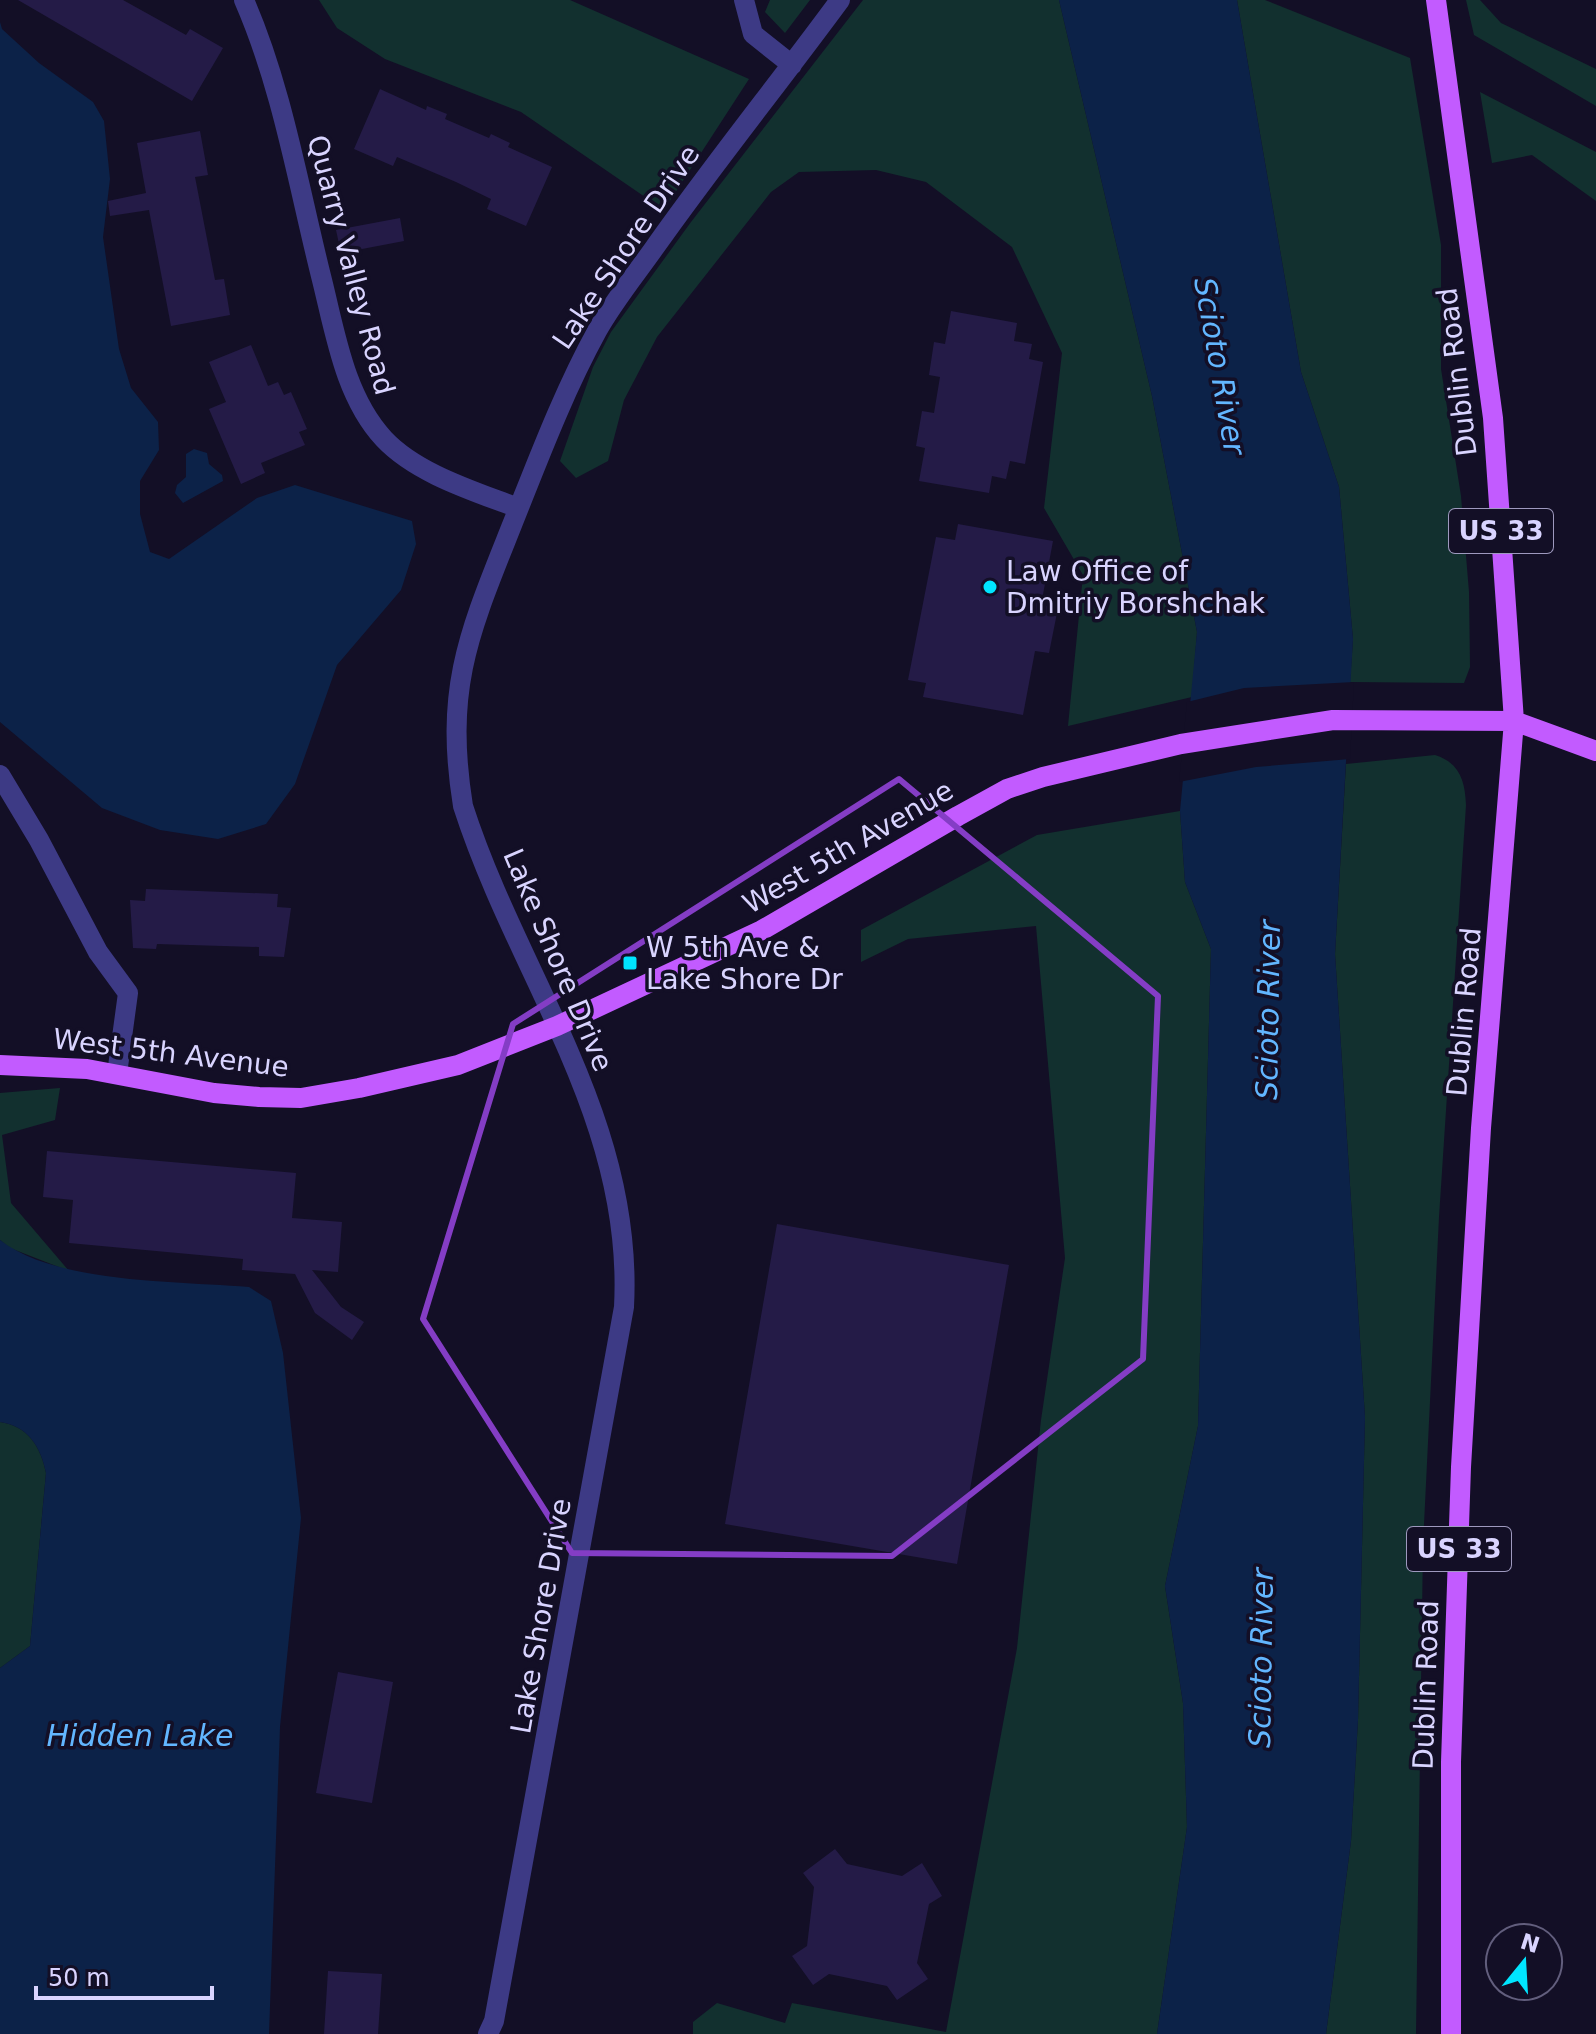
<svg xmlns="http://www.w3.org/2000/svg" width="1596" height="2034" viewBox="0 0 1596 2034" font-family="'DejaVu Sans',sans-serif">
<rect width="100%" height="100%" fill="#130f26"/>
<!-- green -->
<path fill="#12302f" d="M 319,0 L 570,0 L 749,79 L 664,210 L 521,112 L 385,59 L 337,28 Z
M 770,0 L 810,0 L 785,33 L 765,12 Z
M 863,0 L 1059,0 L 1152,396 L 1197,632 L 1192,697 L 1068,726 L 1083,575 L 1044,508 L 1062,353 L 1012,247 L 926,182 L 876,170 L 799,172 L 771,192 L 657,337 L 624,400 L 608,461 L 576,478 L 560,461 L 593,367 L 611,332 L 691,222 Z
M 1237,0 L 1265,0 L 1410,58 L 1441,245 L 1441,369 L 1461,496 L 1469,592 L 1470,667 L 1464,683 L 1350,682 L 1353,639 L 1339,487 L 1301,372 Z
M 1466,0 L 1480,0 L 1501,23 L 1596,69 L 1596,106 L 1474,35 Z
M 1480,92 L 1596,152 L 1596,201 L 1532,155 L 1492,163 Z
M 1435,755 C 1460,763 1465,781 1466,805 L 1439,1217 L 1423,1545 L 1416,2034 L 1326,2034 L 1351,1841 L 1358,1720 L 1365,1417 L 1335,954 L 1346,764 Z
M 1180,811 L 1185,882 L 1211,949 L 1198,1426 L 1165,1586 L 1183,1703 L 1187,1827 L 1157,2034 L 693,2034 L 693,2022 L 717,2003 L 785,2023 L 792,2003 L 946,2032 L 1017,1648 L 1041,1420 L 1065,1258 L 1036,926 L 908,939 L 861,962 L 861,930 L 1037,835 Z
M 60,1088 L 55,1120 L 2,1135 L 11,1203 L 69,1271 L 10,1248 L 0,1240 L 0,1093 Z
M 0,1422 C 28,1426 41,1447 46,1473 L 30,1646 L 0,1668 Z"/>
<!-- water -->
<path fill="#0c2248" d="M 1059,0 L 1237,0 L 1301,372 L 1339,487 L 1353,639 L 1335,954 L 1365,1417 L 1358,1720 L 1351,1841 L 1326,2034 L 1157,2034 L 1187,1827 L 1183,1703 L 1165,1586 L 1198,1426 L 1211,949 L 1185,882 L 1180,811 L 1197,632 L 1152,396 Z
M 0,22 L 2,29 L 39,63 L 93,102 L 104,121 L 110,179 L 103,237 L 119,349 L 131,388 L 158,422 L 159,450 L 140,481 L 140,514 L 150,552 L 169,559 L 257,498 L 295,485 L 412,521 L 416,544 L 401,590 L 337,665 L 295,784 L 266,824 L 218,839 L 160,830 L 102,808 L 0,722 Z
M 194,449 L 207,453 L 209,464 L 222,475 L 223,481 L 183,503 L 175,493 L 177,485 L 186,477 L 186,454 Z
M 0,1240 C 56,1284 179,1281 249,1287 L 271,1301 L 283,1353 L 301,1518 L 280,1727 L 269,2034 L 0,2034 L 0,1668 L 30,1646 L 46,1473 C 41,1447 28,1426 0,1422 Z"/>
<!-- pier -->
<path fill="#130f26" d="M 1354,682 L 1350,759 L 1256,767 L 1179,782 L 1187,702 L 1244,688 Z"/>
<!-- building -->
<path fill="#241b47" d="M 18,0 L 123,0 L 186,35 L 190,29 L 223,48 L 192,101 Z
M 380,89 L 426,110 L 427,106 L 447,114 L 445,119 L 489,138 L 491,134 L 510,143 L 508,147 L 552,167 L 526,226 L 487,209 L 491,199 L 456,182 L 397,157 L 393,166 L 354,149 Z
M 200,131 L 208,175 L 195,177 L 215,280 L 224,279 L 230,315 L 171,326 L 149,210 L 110,216 L 108,201 L 146,193 L 137,143 Z
M 400,218 L 404,241 L 341,253 L 336,230 Z
M 951,311 L 1017,323 L 1014,341 L 1032,344 L 1029,359 L 1043,362 L 1025,464 L 1010,461 L 1006,479 L 992,476 L 989,493 L 919,481 L 925,448 L 916,446 L 922,411 L 934,413 L 940,377 L 929,375 L 934,342 L 945,344 Z
M 251,345 L 268,386 L 278,382 L 284,395 L 291,392 L 307,429 L 299,432 L 305,445 L 261,463 L 265,473 L 241,484 L 209,409 L 226,402 L 209,362 Z
M 958,524 L 1053,541 L 1041,605 L 1058,608 L 1049,653 L 1035,651 L 1023,715 L 923,697 L 926,683 L 908,680 L 936,537 L 955,540 Z
M 146,889 L 278,894 L 277,907 L 291,908 L 284,957 L 259,956 L 259,947 L 157,944 L 156,949 L 133,948 L 130,900 L 145,901 Z
M 47,1151 L 296,1173 L 292,1218 L 342,1222 L 338,1272 L 312,1270 L 341,1307 L 364,1322 L 352,1340 L 315,1313 L 295,1274 L 242,1270 L 243,1259 L 69,1243 L 73,1200 L 43,1197 Z
M 777,1224 L 1009,1265 L 957,1564 L 725,1524 Z
M 338,1672 L 393,1682 L 372,1803 L 316,1793 Z
M 835,1849 L 847,1864 L 902,1876 L 922,1863 L 942,1896 L 929,1904 L 917,1963 L 928,1979 L 897,2000 L 887,1986 L 829,1974 L 813,1985 L 792,1956 L 807,1946 L 814,1887 L 803,1873 Z
M 328,1971 L 382,1974 L 378,2034 L 324,2034 Z"/>
<g fill="none" stroke-linecap="round" stroke-linejoin="round">
<!-- minor -->
<path stroke="#3d3a85" stroke-width="20" d="M 244,0 C 282,87 298,184 321,276 C 335,331 344,396 384,439 C 417,474 474,491 518,508
M 744,0 L 753,34 L 792,65
M 0,775 L 39,840 L 98,952 L 128,993 L 117,1074
M 488,2034 L 494,2021 L 624,1307 C 634,1118 518,977 463,806 C 444,687 469,633 512,525 C 538,460 563,393 597,331 C 613,302 636,274 655,247 C 715,162 779,83 840,0"/>
<!-- major -->
<path stroke="#c25bff" stroke-width="20" d="M 1436,0 L 1493,418 L 1514,721 L 1481,1128 L 1461,1467 L 1451,1762 L 1451,2034
M 0,1065 L 87,1069 L 214,1093 L 259,1097 L 301,1098 L 359,1088 L 458,1065 L 557,1026 L 762,930 L 958,816 L 1007,789 L 1043,777 L 1181,744 L 1333,720 L 1514,721 L 1596,751"/>
</g>
<!-- marked area -->
<path fill="none" stroke="#843dc5" stroke-width="6" stroke-linejoin="round" d="M 899,779 L 1158,996 L 1143,1359 L 892,1556 L 572,1553 L 423,1319 L 513,1024 Z"/>
<!-- markers -->
<g fill="#00e5ff" stroke="#130f26" stroke-width="3">
<circle cx="990" cy="587" r="8"/>
<rect x="622" y="955" width="16" height="16" rx="4"/>
</g>
<g text-anchor="middle" dominant-baseline="central" stroke-width="7" stroke-linejoin="round" paint-order="stroke">
<!-- shield labels -->
<g fill="#130f26" stroke="#9e99be" stroke-width="2">
<rect x="1449" y="509" width="104" height="44" rx="6"/>
<rect x="1407" y="1527" width="104" height="44" rx="6"/>
</g>
<g font-size="26" font-weight="bold" fill="#d9d4ff">
<text x="1501" y="531">US 33</text>
<text x="1459" y="1549">US 33</text>
</g>
<!-- street labels -->
<g font-size="28" fill="#d9d4ff" stroke="#130f26">
<text transform="translate(626 247) rotate(-56)">Lake Shore Drive</text>
<text transform="translate(351 265) rotate(75)">Quarry Valley Road</text>
<text transform="translate(1457 372) rotate(-97)">Dublin Road</text>
<text transform="translate(848 847) rotate(-30)">West 5th Avenue</text>
<text transform="translate(558 960) rotate(67)">Lake Shore Drive</text>
<text transform="translate(1464 1012) rotate(-85)">Dublin Road</text>
<text transform="translate(171 1053) rotate(7)">West 5th Avenue</text>
<text transform="translate(541 1616) rotate(-80)">Lake Shore Drive</text>
<text transform="translate(1426 1685) rotate(-88)">Dublin Road</text>
</g>
<!-- poi labels -->
<g font-size="28" fill="#d9d4ff" stroke="#130f26" text-anchor="start">
<text x="1006" y="571">Law Office of<tspan x="1006" dy="32">Dmitriy Borshchak</tspan></text>
<text x="646" y="947">W 5th Ave &amp;<tspan x="646" dy="32">Lake Shore Dr</tspan></text>
</g>
<!-- water labels -->
<g font-size="30" font-style="italic" fill="#62b6ff" stroke="#130f26">
<text transform="translate(1220 366) rotate(80)">Scioto River</text>
<text transform="translate(1268 1010) rotate(-89)">Scioto River</text>
<text transform="translate(1261 1658) rotate(-89)">Scioto River</text>
<text x="140" y="1735">Hidden Lake</text>
</g>
</g>
<!-- north arrow -->
<g transform="translate(1524 1962) rotate(18)"><circle r="38" fill="#130f26" stroke="#625e7d" stroke-width="2"/>
<path d="M0-6L14 30L0 20L-14 30Z" fill="#00e5ff"/>
<text y="-12" font-size="22" font-weight="bold" text-anchor="middle" fill="#d9d4ff">N</text>
</g>
<!-- scale -->
<path d="M36 1986v12h176v-12" fill="none" stroke="#d9d4ff" stroke-width="4"/>
<text x="48" y="1986" font-size="24" fill="#d9d4ff" stroke="#130f26" stroke-width="6" paint-order="stroke">50 m</text>
</svg>
